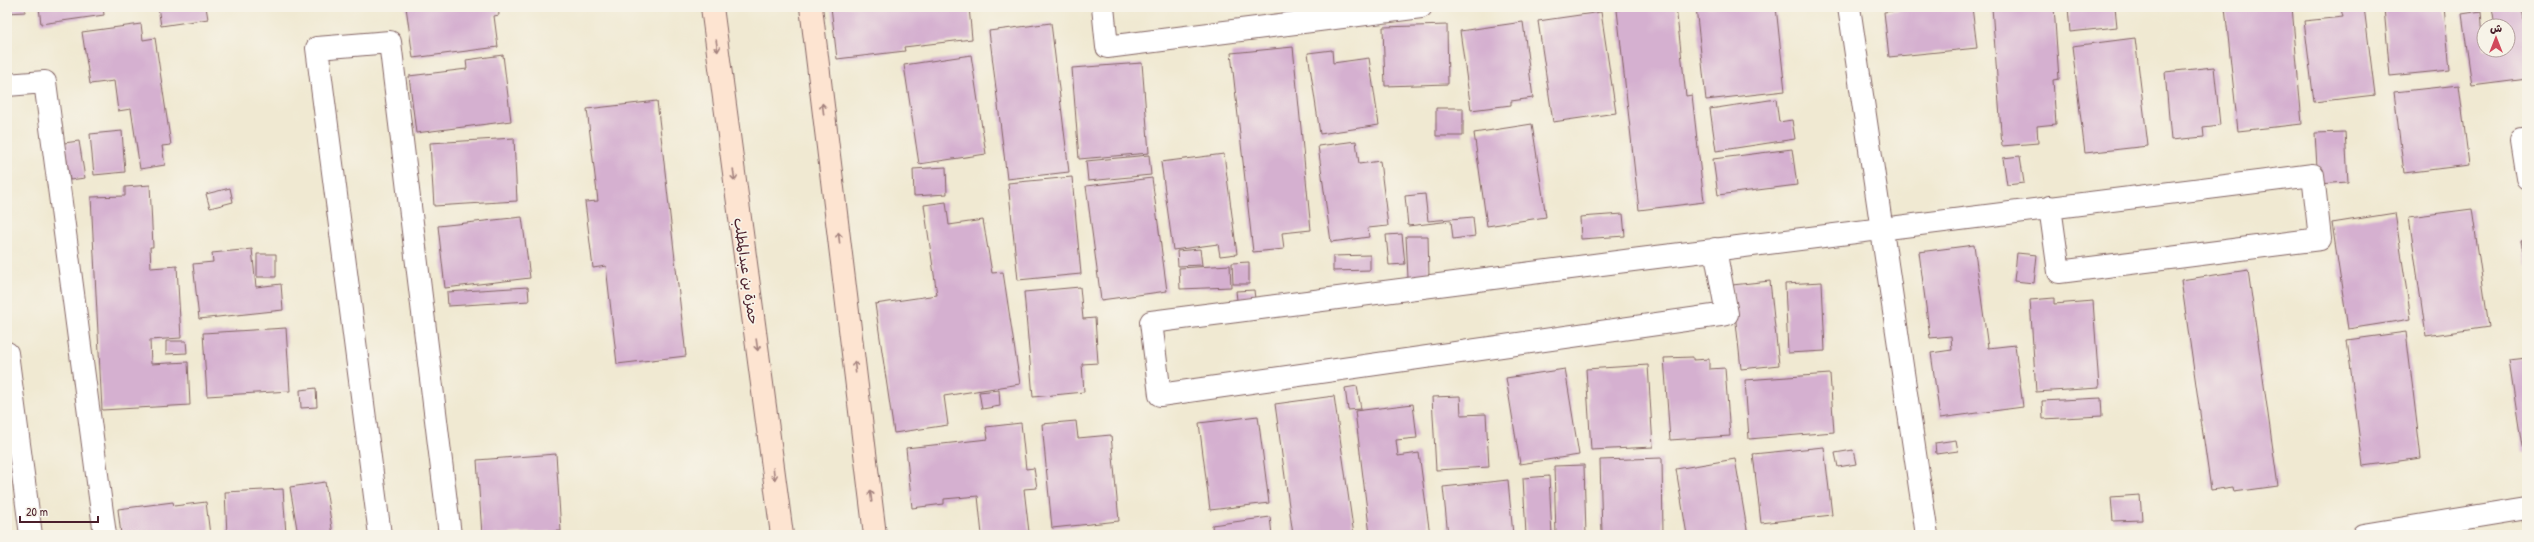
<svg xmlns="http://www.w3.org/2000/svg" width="2534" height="542" viewBox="0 0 2534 542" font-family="'Patrick Hand','Playpen Sans Arabic',sans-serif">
<rect width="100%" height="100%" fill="#f7f3e8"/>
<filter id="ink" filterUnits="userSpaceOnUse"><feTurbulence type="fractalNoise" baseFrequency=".025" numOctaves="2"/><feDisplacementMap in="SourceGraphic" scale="8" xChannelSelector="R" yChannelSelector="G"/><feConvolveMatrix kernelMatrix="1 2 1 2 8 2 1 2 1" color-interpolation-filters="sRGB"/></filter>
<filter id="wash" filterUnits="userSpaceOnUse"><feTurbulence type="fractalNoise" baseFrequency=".012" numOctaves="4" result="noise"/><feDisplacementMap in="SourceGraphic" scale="16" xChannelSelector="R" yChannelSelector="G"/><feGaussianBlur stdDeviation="0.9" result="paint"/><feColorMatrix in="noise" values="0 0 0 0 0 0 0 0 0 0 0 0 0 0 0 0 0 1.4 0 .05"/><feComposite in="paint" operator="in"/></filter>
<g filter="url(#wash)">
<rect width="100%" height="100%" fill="#f0e9d2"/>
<g id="blocks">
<!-- building -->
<path fill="#d5b0d0" d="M 7,7 L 25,7 L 25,12 L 7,13 Z
M 39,7 L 103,7 L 104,15 L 41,24 Z
M 158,7 L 206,7 L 208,19 L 161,26 Z
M 406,7 L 498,7 L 499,15 L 494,16 L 498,47 L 413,58 Z
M 831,7 L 969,7 L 972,39 L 904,47 L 905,51 L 837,59 Z
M 1646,7 L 1676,7 L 1686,96 L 1692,95 L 1704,202 L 1639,210 L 1617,10 Z
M 1696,7 L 1776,7 L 1785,91 L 1706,100 Z
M 1921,7 L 1972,7 L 1977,48 L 1889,57 L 1884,12 Z
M 1992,7 L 2054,7 L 2059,79 L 2053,80 L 2056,124 L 2037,126 L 2038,143 L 2002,146 Z
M 2068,7 L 2115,7 L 2117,27 L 2070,32 Z
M 2225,7 L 2292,7 L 2302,124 L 2238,131 Z
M 2356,7 L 2364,7 L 2375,95 L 2314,102 L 2304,21 L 2343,17 L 2341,9 Z
M 2444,7 L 2450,70 L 2390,76 L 2384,8 Z
M 2492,7 L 2521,7 L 2527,48 L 2527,79 L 2472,86 L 2462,14 L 2481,11 L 2484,50 L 2508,50 L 2508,26 L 2495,26 Z
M 1601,12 L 1616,113 L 1553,122 L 1538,21 Z
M 1523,22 L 1533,98 L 1511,101 L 1511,105 L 1471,110 L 1460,31 Z
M 1051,23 L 1069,172 L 1007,179 L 989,31 Z
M 141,24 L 143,40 L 155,38 L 171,145 L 162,146 L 165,165 L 140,169 L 131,109 L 118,111 L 114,81 L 90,84 L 82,32 Z
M 1447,25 L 1448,84 L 1385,86 L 1383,27 Z
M 2135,38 L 2148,146 L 2085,153 L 2072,46 Z
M 1293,47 L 1311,230 L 1282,233 L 1284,249 L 1253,252 L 1231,53 Z
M 1332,50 L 1333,63 L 1369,58 L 1379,125 L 1320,134 L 1308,53 Z
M 503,55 L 511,121 L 416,133 L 409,76 L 467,69 L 466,60 Z
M 971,55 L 986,154 L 919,164 L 904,65 Z
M 1142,63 L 1149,153 L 1079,159 L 1072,68 Z
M 2214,67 L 2220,125 L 2203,127 L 2204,137 L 2171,140 L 2165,72 Z
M 2459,85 L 2469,165 L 2404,173 L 2394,92 Z
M 1776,99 L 1779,122 L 1792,120 L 1795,139 L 1716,151 L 1710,109 Z
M 657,101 L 686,356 L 617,364 L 606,266 L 593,268 L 585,202 L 598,201 L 587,109 Z
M 1436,108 L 1463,108 L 1463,136 L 1436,136 Z
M 1532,124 L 1546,217 L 1487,226 L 1474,133 Z
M 122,131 L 125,172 L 94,175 L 90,134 Z
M 2345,132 L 2348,182 L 2318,184 L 2315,133 Z
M 514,138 L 517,201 L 434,206 L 430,143 Z
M 79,141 L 85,178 L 70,180 L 64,143 Z
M 1356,141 L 1359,164 L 1380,161 L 1388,226 L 1368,228 L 1369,237 L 1331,242 L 1318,146 Z
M 1792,149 L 1797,185 L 1718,195 L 1713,159 Z
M 1224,154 L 1237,254 L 1220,256 L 1218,244 L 1173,250 L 1161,162 Z
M 1149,155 L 1151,175 L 1088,181 L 1086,161 Z
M 2020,156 L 2024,183 L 2007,185 L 2003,158 Z
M 946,167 L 947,194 L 914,196 L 913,169 Z
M 1072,177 L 1081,274 L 1018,280 L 1008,183 Z
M 1152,178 L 1167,291 L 1101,300 L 1086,186 Z
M 150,185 L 153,247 L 150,247 L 151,268 L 177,266 L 181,338 L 150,340 L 151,364 L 188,362 L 190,405 L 102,410 L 91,197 L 125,196 L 125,187 Z
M 230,188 L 233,202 L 210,208 L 206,194 Z
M 1425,194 L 1428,221 L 1473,217 L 1475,236 L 1453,239 L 1451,221 L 1408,226 L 1405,196 Z
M 946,202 L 949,225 L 983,220 L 992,273 L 1003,272 L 1020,384 L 944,396 L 948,425 L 894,433 L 875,304 L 937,295 L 924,205 Z
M 2472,209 L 2489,327 L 2426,336 L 2409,217 Z
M 2395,213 L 2411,319 L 2348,329 L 2332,223 Z
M 1623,214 L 1625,236 L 1581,239 L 1580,217 Z
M 522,217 L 530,278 L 445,288 L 438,226 Z
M 1402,234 L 1405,264 L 1389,265 L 1386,235 Z
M 1406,236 L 1428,236 L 1429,277 L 1408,278 Z
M 2527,240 L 2527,266 L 2526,266 L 2521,241 Z
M 1974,245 L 1988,348 L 2015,345 L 2023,407 L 1940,418 L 1931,353 L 1952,350 L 1951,336 L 1930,338 L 1919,252 Z
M 252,249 L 256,287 L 281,284 L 283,310 L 199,319 L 193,264 L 213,262 L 212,253 Z
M 1200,249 L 1202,265 L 1178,266 L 1177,251 Z
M 2017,253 L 2037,255 L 2034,283 L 2014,281 Z
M 257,254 L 276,254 L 276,277 L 257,277 Z
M 1370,255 L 1370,270 L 1333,271 L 1333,256 Z
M 1249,262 L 1249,284 L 1233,284 L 1232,263 Z
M 1230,265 L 1231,287 L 1180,289 L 1179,268 Z
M 2248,270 L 2278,486 L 2234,492 L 2233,487 L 2211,490 L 2181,280 Z
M 1770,281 L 1779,365 L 1741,369 L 1732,285 Z
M 1822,282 L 1825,351 L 1788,353 L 1785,284 Z
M 528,287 L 529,301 L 448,306 L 447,292 Z
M 1080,287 L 1083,319 L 1095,318 L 1098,363 L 1082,364 L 1084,392 L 1033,397 L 1024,292 Z
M 1254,290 L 1256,308 L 1238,309 L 1236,291 Z
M 2054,298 L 2054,304 L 2093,301 L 2099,388 L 2036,392 L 2030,300 Z
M 286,328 L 290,391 L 207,396 L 203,333 Z
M 2406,332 L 2421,458 L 2363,466 L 2347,340 Z
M 166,341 L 186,341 L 187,353 L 166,354 Z
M 1693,357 L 1693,360 L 1709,359 L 1709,369 L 1725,368 L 1730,436 L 1670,440 L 1664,358 Z
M 2527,358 L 2527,452 L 2523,453 L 2509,360 Z
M 1648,365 L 1653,447 L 1591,450 L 1586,369 Z
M 1565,369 L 1579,455 L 1520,464 L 1506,378 Z
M 1830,374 L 1834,432 L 1749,439 L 1745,380 Z
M 1357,386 L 1361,409 L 1348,410 L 1345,388 Z
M 316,388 L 317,407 L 301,408 L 300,390 Z
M 999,390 L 1000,406 L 982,409 L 979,392 Z
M 1334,396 L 1354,535 L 1293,535 L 1275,404 Z
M 1460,396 L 1461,415 L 1486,414 L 1489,467 L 1436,470 L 1432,397 Z
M 2101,398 L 2102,416 L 2043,419 L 2042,401 Z
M 1413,404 L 1417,438 L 1396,440 L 1398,456 L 1419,453 L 1430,535 L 1370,535 L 1355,411 Z
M 1258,416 L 1269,503 L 1210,510 L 1199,423 Z
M 1076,421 L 1078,438 L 1111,435 L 1119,521 L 1052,528 L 1042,424 Z
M 1021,423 L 1026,469 L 1034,468 L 1037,488 L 1024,489 L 1029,532 L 982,535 L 978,496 L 944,499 L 944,504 L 912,508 L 906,448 L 988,439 L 986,427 Z
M 1956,440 L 1958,451 L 1936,454 L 1935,443 Z
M 1824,447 L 1832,515 L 1761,523 L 1753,454 Z
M 1853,450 L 1856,464 L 1838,467 L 1835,453 Z
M 556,454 L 561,531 L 482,535 L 477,460 Z
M 1662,458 L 1663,535 L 1602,534 L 1600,460 Z
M 1735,459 L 1748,535 L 1687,535 L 1676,469 Z
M 1584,465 L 1586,535 L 1556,535 L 1554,466 Z
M 1549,476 L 1552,535 L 1526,535 L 1523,478 Z
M 1508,480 L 1513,535 L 1448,535 L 1443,487 Z
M 325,482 L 333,535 L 298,535 L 290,487 Z
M 283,489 L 286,535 L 227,535 L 225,492 Z
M 2140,495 L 2142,520 L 2113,521 L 2111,497 Z
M 173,502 L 174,506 L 206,502 L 210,535 L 121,535 L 118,509 Z
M 1270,517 L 1272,535 L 1213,535 L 1212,525 Z"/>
</g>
</g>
<g filter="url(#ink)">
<use href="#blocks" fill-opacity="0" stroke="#846665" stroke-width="1"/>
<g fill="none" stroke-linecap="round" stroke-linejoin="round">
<defs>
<path id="street" d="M 1103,7 L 1107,47 L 1421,7
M 1849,7 L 1927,535
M 7,85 L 45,82 L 105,535
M 2527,139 L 2521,140 L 2527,178
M 1715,249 L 1727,314 L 1160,395 L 1151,322 C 1538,272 1926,222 2313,175 L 2320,239 L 2059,272 L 2050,207
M 7,353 L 31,535
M 380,535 L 317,48 L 390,42 L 450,535
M 2363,535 L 2527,508"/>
<path id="secondary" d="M 712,7 L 782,535
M 811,7 L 875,535"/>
</defs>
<!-- street casing -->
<use href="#street" stroke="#846665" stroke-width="24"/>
<!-- secondary casing -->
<use href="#secondary" stroke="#846665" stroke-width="24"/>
<!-- street -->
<use href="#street" stroke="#fff" stroke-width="22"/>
<!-- secondary -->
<use href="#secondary" stroke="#fde4d1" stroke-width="22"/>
</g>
<!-- one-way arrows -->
<defs><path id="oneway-shaft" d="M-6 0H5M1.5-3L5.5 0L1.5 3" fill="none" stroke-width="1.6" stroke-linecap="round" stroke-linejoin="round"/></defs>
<g stroke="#a4827e">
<use href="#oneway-shaft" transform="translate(717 46) rotate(82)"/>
<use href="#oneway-shaft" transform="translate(823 109) rotate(-97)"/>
<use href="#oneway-shaft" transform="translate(734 175) rotate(82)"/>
<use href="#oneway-shaft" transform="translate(839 238) rotate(-97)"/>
<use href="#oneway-shaft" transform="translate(757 345) rotate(82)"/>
<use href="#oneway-shaft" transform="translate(855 367) rotate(-97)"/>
<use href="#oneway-shaft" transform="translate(774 474) rotate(82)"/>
<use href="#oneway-shaft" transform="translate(871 496) rotate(-97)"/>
</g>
</g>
<g text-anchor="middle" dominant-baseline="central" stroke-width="3.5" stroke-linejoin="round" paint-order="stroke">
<!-- street labels -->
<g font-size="14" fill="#4a1f2b" stroke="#f7f3e8">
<text transform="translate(747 271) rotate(82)">حمزة بن عبدالمطلب</text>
</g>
</g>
<!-- margin -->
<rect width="2534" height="542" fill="none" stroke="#f7f3e8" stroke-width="24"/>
<!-- north arrow -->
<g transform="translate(2496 38)"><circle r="19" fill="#f7f3e8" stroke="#b29e9c"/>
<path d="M0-3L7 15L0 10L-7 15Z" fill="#d1495b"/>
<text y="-6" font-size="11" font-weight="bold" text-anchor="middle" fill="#4a1f2b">ش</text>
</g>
<!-- scale -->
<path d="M20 516v6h78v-6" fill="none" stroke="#4a1f2b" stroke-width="2"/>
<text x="26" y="516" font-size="12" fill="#4a1f2b" stroke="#f7f3e8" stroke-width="3" paint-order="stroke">20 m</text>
</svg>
